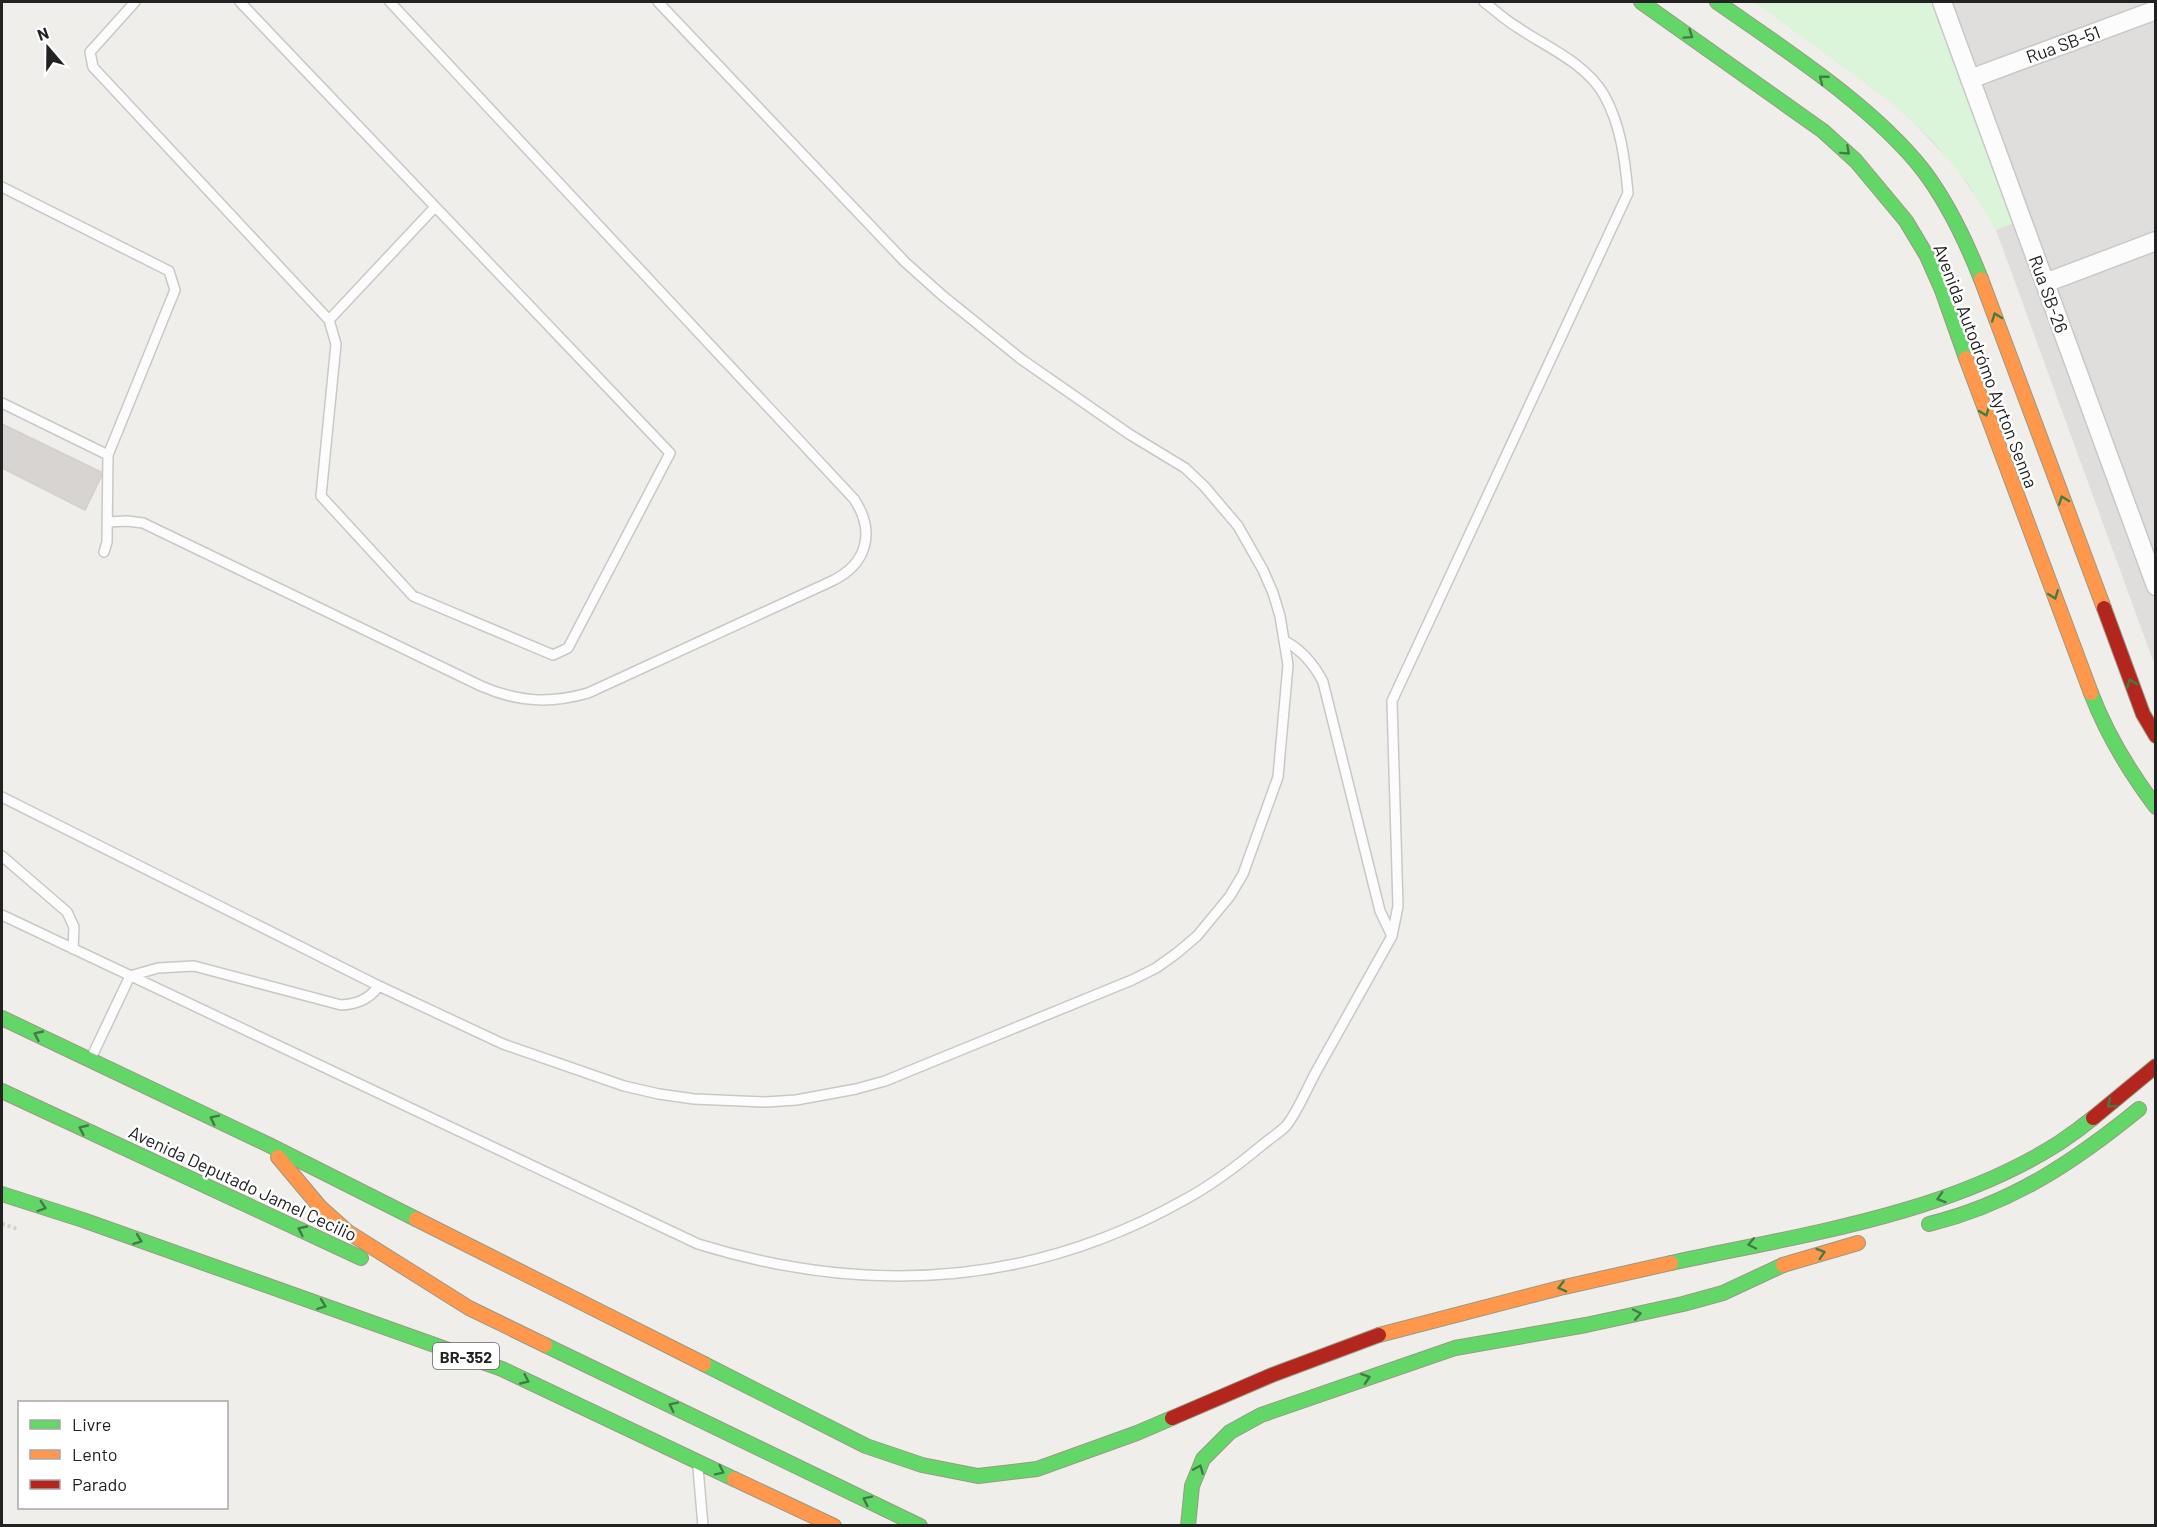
<svg xmlns="http://www.w3.org/2000/svg" width="2157" height="1527" viewBox="0 0 2157 1527" font-family="Barlow,sans-serif">
<rect width="100%" height="100%" fill="#f0eeeb"/>
<!-- residential -->
<path fill="#dfdedc" d="M 1755,2 L 2155,2 L 2155,666 L 1996,230 L 1983,207 L 1953,164 L 1912,121 L 1890,101 Z"/>
<!-- park -->
<path fill="#daf5da" d="M 1755,2 L 1934,2 L 2016,222 L 1996,230 L 1969,185 L 1933,141 L 1912,121 L 1890,101 Z"/>
<!-- building -->
<path fill="#d7d4d2" stroke="#d3d0cc" stroke-width="1.5" d="M 2,424 L 101,472 L 101,477 L 85,510 L 2,468 Z"/>
<g fill="none" stroke-linecap="round" stroke-linejoin="round">
<defs>
<path id="lane" d="M 135,2 L 90,52 L 93,67 L 329,320 L 336,344 L 321,496 L 413,596 L 553,655 L 568,648 L 670,453 L 240,2
M 2,187 L 169,271 L 175,290 L 108,455
M 329,320 L 435,207
M 2,403 L 108,455 L 107,542 L 104,552
M 107,522 L 127,521 L 143,523 L 481,686 C 517,702 550,704 588,693 L 832,581 C 867,564 876,532 854,499 L 390,2
M 1285,641 C 1303,651 1314,664 1323,682 L 1380,911 L 1392,936
M 2,797 L 379,986 L 503,1044 L 624,1086 L 659,1094 L 694,1099 L 766,1102 L 796,1100 L 856,1089 L 885,1081 L 1132,980 L 1156,968 L 1177,953 L 1197,936 L 1230,896 L 1243,874 L 1278,777 L 1288,665 L 1280,616 L 1273,593 L 1263,570 L 1238,526 L 1204,486 L 1185,468 L 1129,434 L 1021,359 L 943,296 L 905,262 L 658,2
M 2,856 L 67,912 L 74,927 L 73,949
M 2,915 L 698,1244 C 866,1296 1029,1287 1184,1200 C 1212,1185 1237,1166 1261,1146 C 1269,1139 1279,1133 1286,1126 C 1297,1113 1308,1086 1317,1070 C 1342,1026 1367,981 1392,936 L 1398,906 L 1392,701 L 1628,193 C 1625,160 1621,125 1604,95 C 1586,63 1546,47 1517,27 C 1505,20 1495,10 1484,2
M 93,1054 L 130,976 L 158,968 L 194,966 L 341,1005 C 358,1004 369,999 379,986
M 698,1468 L 703,1526"/>
<path id="street" d="M 1942,2 L 2156,586
M 1970,79 L 2156,10
M 2045,283 L 2156,241"/>
<path id="fast" d="M 1641,2 L 1823,131 L 1856,161 L 1906,221 L 1927,256 L 1942,290 L 1966,358
M 1717,2 C 1784,49 1873,106 1923,170 C 1948,203 1966,241 1981,279
M 2091,693 C 2107,735 2129,771 2156,807
M 2,1018 L 267,1144 L 416,1219
M 2,1091 L 361,1258
M 2,1194 L 83,1220 L 502,1369 L 734,1479
M 1929,1224 C 2011,1204 2074,1162 2139,1109
M 1671,1263 C 1800,1235 1946,1215 2059,1143 C 2071,1135 2082,1127 2093,1118
M 545,1345 L 920,1526
M 704,1364 L 866,1446 L 922,1465 L 978,1476 L 1037,1469 L 1137,1433 L 1172,1418
M 1188,1526 L 1192,1486 L 1203,1459 L 1230,1432 L 1261,1415 L 1455,1348 L 1586,1325 L 1683,1304 L 1723,1293 L 1783,1265"/>
<path id="slow" d="M 1981,279 L 2104,608
M 1966,358 L 2091,693
M 278,1157 L 320,1207 L 348,1232 L 469,1308 L 545,1345
M 416,1219 L 704,1364
M 1783,1265 L 1858,1243
M 1379,1335 L 1560,1288 L 1671,1263
M 734,1479 L 834,1526"/>
<path id="jam" d="M 2104,608 L 2143,714 L 2156,736
M 2093,1118 L 2156,1066
M 1172,1418 L 1272,1375 L 1379,1335"/>
</defs>
<!-- lane casing -->
<use href="#lane" stroke="#c9c8c7" stroke-width="12"/>
<!-- street casing -->
<use href="#street" stroke="#c9c8c7" stroke-width="21"/>
<!-- fast casing -->
<use href="#fast" stroke="#999a82" stroke-width="16"/>
<!-- slow casing -->
<use href="#slow" stroke="#999a82" stroke-width="16"/>
<!-- jam casing -->
<use href="#jam" stroke="#999a82" stroke-width="16"/>
<!-- path -->
<path stroke="#dccecd" stroke-width="4" stroke-dasharray="3 3" stroke-linecap="butt" d="M 2,1224 L 18,1229"/>
<!-- lane -->
<use href="#lane" stroke="#fdfcfc" stroke-width="9"/>
<!-- street -->
<use href="#street" stroke="#fdfcfc" stroke-width="18"/>
<!-- fast -->
<use href="#fast" stroke="#63d668" stroke-width="14"/>
<!-- slow -->
<use href="#slow" stroke="#ff974d" stroke-width="14"/>
<!-- jam -->
<use href="#jam" stroke="#b3261e" stroke-width="14"/>
</g>
<!-- one-way arrows -->
<defs><path id="oneway-chevron" d="M-2-3.5L2.5 0L-2 3.5" fill="none" stroke-width="1.6" stroke-linecap="round" stroke-linejoin="round" transform="scale(1.5)"/></defs>
<g stroke="#427c45">
<use href="#oneway-chevron" transform="translate(1689 35) rotate(35)"/>
<use href="#oneway-chevron" transform="translate(1823 79) rotate(-142)"/>
<use href="#oneway-chevron" transform="translate(1846 151) rotate(42)"/>
<use href="#oneway-chevron" transform="translate(1996 317) rotate(-110)"/>
<use href="#oneway-chevron" transform="translate(1985 412) rotate(69)"/>
<use href="#oneway-chevron" transform="translate(2063 500) rotate(-110)"/>
<use href="#oneway-chevron" transform="translate(2054 595) rotate(69)"/>
<use href="#oneway-chevron" transform="translate(2131 683) rotate(-111)"/>
<use href="#oneway-chevron" transform="translate(38 1035) rotate(-155)"/>
<use href="#oneway-chevron" transform="translate(2111 1104) rotate(140)"/>
<use href="#oneway-chevron" transform="translate(214 1119) rotate(-154)"/>
<use href="#oneway-chevron" transform="translate(83 1129) rotate(-155)"/>
<use href="#oneway-chevron" transform="translate(1941 1198) rotate(163)"/>
<use href="#oneway-chevron" transform="translate(42 1207) rotate(18)"/>
<use href="#oneway-chevron" transform="translate(302 1230) rotate(-155)"/>
<use href="#oneway-chevron" transform="translate(138 1240) rotate(20)"/>
<use href="#oneway-chevron" transform="translate(1752 1244) rotate(168)"/>
<use href="#oneway-chevron" transform="translate(1821 1253) rotate(-18)"/>
<use href="#oneway-chevron" transform="translate(1562 1287) rotate(166)"/>
<use href="#oneway-chevron" transform="translate(322 1305) rotate(20)"/>
<use href="#oneway-chevron" transform="translate(1637 1314) rotate(-12)"/>
<use href="#oneway-chevron" transform="translate(1366 1378) rotate(-19)"/>
<use href="#oneway-chevron" transform="translate(525 1380) rotate(25)"/>
<use href="#oneway-chevron" transform="translate(673 1406) rotate(-154)"/>
<use href="#oneway-chevron" transform="translate(1199 1469) rotate(-68)"/>
<use href="#oneway-chevron" transform="translate(720 1471) rotate(26)"/>
<use href="#oneway-chevron" transform="translate(867 1500) rotate(-154)"/>
</g>
<g text-anchor="middle" dominant-baseline="central" stroke-width="5" stroke-linejoin="round" paint-order="stroke">
<!-- shield labels -->
<rect fill="#fff" stroke="#646464" stroke-width="1.5" x="433" y="1343" width="66" height="26" rx="4.5"/>
<g font-size="16" font-weight="bold" fill="#222">
<text x="466" y="1356">BR-352</text>
</g>
<!-- street labels -->
<g font-size="18" fill="#222" stroke="#fff">
<text transform="translate(2063 44) rotate(-20)">Rua SB-51</text>
<text transform="translate(2049 294) rotate(70)">Rua SB-26</text>
<text transform="translate(1986 366) rotate(69)">Avenida Autodrómo Ayrton Senna</text>
<text transform="translate(243 1183) rotate(25)">Avenida Deputado Jamel Cecilio</text>
</g>
</g>
<!-- border -->
<rect width="2157" height="1527" fill="none" stroke="#222222" stroke-width="6"/>
<!-- legend -->
<rect x="18" y="1401" width="210" height="108" fill="#ffffff" stroke="#a7a7a7" stroke-width="1.5"/>
<rect x="30" y="1420" width="30" height="9" fill="#63d668" stroke="#a7a7a7" stroke-width="1.5"/>
<text x="72" y="1431" font-size="18" fill="#222222">Livre</text>
<rect x="30" y="1450" width="30" height="9" fill="#ff974d" stroke="#a7a7a7" stroke-width="1.5"/>
<text x="72" y="1461" font-size="18" fill="#222222">Lento</text>
<rect x="30" y="1480" width="30" height="9" fill="#b3261e" stroke="#a7a7a7" stroke-width="1.5"/>
<text x="72" y="1491" font-size="18" fill="#222222">Parado</text>
<!-- north arrow -->
<g transform="translate(48 48) rotate(340)" stroke="#ffffff" stroke-width="4.5" paint-order="stroke">
<path d="M0-4.5L10 22L0 15L-10 22Z" fill="#222222"/>
<text y="-9" font-size="16" font-weight="bold" text-anchor="middle" fill="#222222">N</text>
</g>
</svg>
